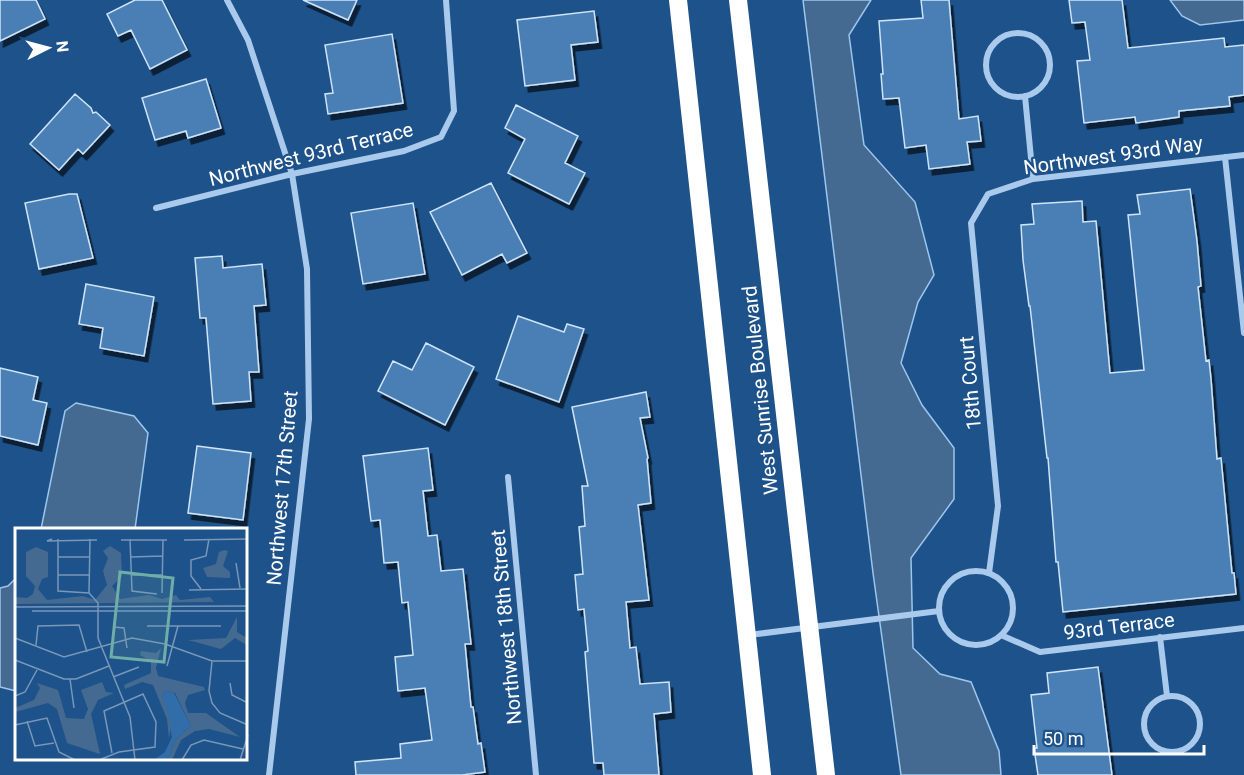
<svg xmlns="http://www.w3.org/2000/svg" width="1244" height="775" viewBox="0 0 1244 775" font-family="Roboto,sans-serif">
<defs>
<filter id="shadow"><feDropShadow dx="3.5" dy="6" stdDeviation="0" flood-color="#0009"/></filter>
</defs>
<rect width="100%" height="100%" fill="#1e528a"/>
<!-- water -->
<path fill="#446a92" stroke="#9cc6ed" stroke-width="1.5" d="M 803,0 L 871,0 L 849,35 L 864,145 L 915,202 L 934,275 L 918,302 L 901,363 L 922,405 L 954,448 L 954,499 L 911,558 L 913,648 L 940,674 L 971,682 L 999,751 L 1001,775 L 901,775 L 873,573 Z
M 1170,0 L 1244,0 L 1244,20 L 1200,25 L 1182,16 Z
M 76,403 L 134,416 L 148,433 L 135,529 L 41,529 L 65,411 Z
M 16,578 L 16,691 L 0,687 L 0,588 L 8,586 Z"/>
<!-- building -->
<path fill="#4a7fb4" stroke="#cee4f9" stroke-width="1.5" filter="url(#shadow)" d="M 0,0 L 36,0 L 45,19 L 0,41 Z
M 135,0 L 162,0 L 187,50 L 150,69 L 131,30 L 118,36 L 107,14 Z
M 303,0 L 357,0 L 348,20 Z
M 921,0 L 949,0 L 959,119 L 978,116 L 981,141 L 967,142 L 970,164 L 929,169 L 926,145 L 905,148 L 899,98 L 883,99 L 881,74 L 883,74 L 879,21 L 923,18 Z
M 1069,0 L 1122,0 L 1128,48 L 1224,38 L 1225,47 L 1244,45 L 1244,95 L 1229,97 L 1230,106 L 1179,111 L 1179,117 L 1136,123 L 1135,117 L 1084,123 L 1077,61 L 1090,60 L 1085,22 L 1072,23 Z
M 594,11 L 598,42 L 571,45 L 575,80 L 525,86 L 517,20 Z
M 392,34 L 403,103 L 328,114 L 325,94 L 333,93 L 325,45 Z
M 206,79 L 221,128 L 188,138 L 186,131 L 155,140 L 142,98 Z
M 75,94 L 91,108 L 93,113 L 96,112 L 110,125 L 83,154 L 78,149 L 59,170 L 30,144 Z
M 516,105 L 578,136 L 565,163 L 585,173 L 569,204 L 508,173 L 525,139 L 505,128 Z
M 491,183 L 527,253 L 507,263 L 502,254 L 462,275 L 430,212 Z
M 1190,189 L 1197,241 L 1201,286 L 1198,287 L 1206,361 L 1209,360 L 1211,379 L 1217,459 L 1221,458 L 1232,573 L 1234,573 L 1236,594 L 1063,612 L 1058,562 L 1056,562 L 1048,458 L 1047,458 L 1030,306 L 1029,306 L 1023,260 L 1021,225 L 1034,224 L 1032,204 L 1082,201 L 1083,222 L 1096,221 L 1110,373 L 1144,370 L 1128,215 L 1140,214 L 1137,195 Z
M 69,194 L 77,194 L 93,258 L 39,269 L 25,203 Z
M 413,203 L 425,274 L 363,284 L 351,213 Z
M 222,256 L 223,268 L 262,264 L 266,305 L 254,306 L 259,372 L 249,372 L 251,401 L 213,404 L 206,318 L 200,318 L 195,258 Z
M 86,284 L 154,297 L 144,356 L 100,348 L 103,328 L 79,324 Z
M 518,316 L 564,332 L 567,324 L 584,329 L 559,402 L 496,379 Z
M 426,343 L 474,367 L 445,425 L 378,391 L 393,361 L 412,370 Z
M 0,368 L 38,377 L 33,400 L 47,403 L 38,445 L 0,436 Z
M 646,392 L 650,417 L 640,418 L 648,458 L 647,459 L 651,503 L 638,505 L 649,600 L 626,602 L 630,648 L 636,647 L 640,684 L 669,682 L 671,712 L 654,714 L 659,775 L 604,775 L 603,763 L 594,763 L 585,652 L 588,651 L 584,609 L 578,610 L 575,575 L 583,574 L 579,527 L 585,526 L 582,486 L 588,486 L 572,407 Z
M 197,446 L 251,453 L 243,520 L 188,513 Z
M 428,448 L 433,490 L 423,491 L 428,536 L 437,535 L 441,571 L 463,569 L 471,644 L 465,644 L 471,707 L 473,707 L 478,744 L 481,743 L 485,772 L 462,775 L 356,775 L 355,762 L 401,758 L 400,744 L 432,740 L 425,688 L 398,691 L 395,657 L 413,655 L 408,602 L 402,603 L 398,562 L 384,563 L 380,520 L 371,521 L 363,456 Z
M 1098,667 L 1112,775 L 1038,775 L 1034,748 L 1037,748 L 1031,695 L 1049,693 L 1047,673 Z"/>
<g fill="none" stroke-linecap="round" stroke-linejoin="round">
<!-- street -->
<path stroke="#a9caec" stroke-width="6" d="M 227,0 L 248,40 L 292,174 L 307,269 L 309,419 L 269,775
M986 65a32 32 0 1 1 64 0a32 32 0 1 1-64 0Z
M 1025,96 L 1033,179
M 1225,157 L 1244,333
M 156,208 L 292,174 L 404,151 L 441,137 L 454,111 L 446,0
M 508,477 L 536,775
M939 608a37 37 0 1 1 74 0a37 37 0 1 1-74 0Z
M 989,573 L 998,506 L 971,223 L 988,194 L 1033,179 L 1244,155
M 749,635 L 939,611
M 1001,635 L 1040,652 L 1244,628
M 1160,637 L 1167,696
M1144 724a28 28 0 1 1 56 0a28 28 0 1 1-56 0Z"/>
<!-- highway -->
<path stroke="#fff" stroke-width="18" d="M 678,0 L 762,775
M 738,0 L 826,775"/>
</g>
<g text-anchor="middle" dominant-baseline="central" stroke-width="4.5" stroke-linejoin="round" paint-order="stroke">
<!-- street labels -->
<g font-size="20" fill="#fff" stroke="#1e528a">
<text transform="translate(311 154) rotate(-14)">Northwest 93rd Terrace</text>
<text transform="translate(1113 155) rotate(-8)">Northwest 93rd Way</text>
<text transform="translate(970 383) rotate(-95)">18th Court</text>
<text transform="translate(760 390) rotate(-96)">West Sunrise Boulevard</text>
<text transform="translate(282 488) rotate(-85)">Northwest 17th Street</text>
<text transform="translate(1119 626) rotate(-7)">93rd Terrace</text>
<text transform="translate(506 627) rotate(-95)">Northwest 18th Street</text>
</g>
</g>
<!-- overview -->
<g transform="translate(15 528)">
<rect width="232" height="232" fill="#1e528a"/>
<path d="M 151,163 L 159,165 L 176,198 L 160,212 L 153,232 L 139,232 L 150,224 L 157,209 L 147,167 Z" fill="#316da8"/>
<path d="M 95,18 L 106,25 L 107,48 L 97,58 L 105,71 L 134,67 L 147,71 L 161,67 L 165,72 L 195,69 L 199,74 L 0,76 L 0,69 L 12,70 L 18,66 L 20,58 L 11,48 L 11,24 L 21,19 L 33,24 L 33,49 L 27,51 L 23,61 L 32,72 L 68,68 L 80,72 L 92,57 L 88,43 L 93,30 L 88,23 ZM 209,22 L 213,23 L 208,38 L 215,44 L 215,50 L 192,49 L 188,40 L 201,36 L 204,24 ZM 222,89 L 222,104 L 232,110 L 232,117 L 220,110 L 206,121 L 173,112 L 211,110 ZM 146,120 L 141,140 L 143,148 L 189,159 L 190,162 L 173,167 L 170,175 L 173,185 L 191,185 L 225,209 L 194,201 L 180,203 L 166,212 L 157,232 L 153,232 L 160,212 L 176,198 L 160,165 L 151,163 L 147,167 L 156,195 L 154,211 L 152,191 L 138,157 L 127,154 L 110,161 L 109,157 L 136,145 L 136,133 L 125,127 L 126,123 L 141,125 ZM 87,154 L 91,164 L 99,165 L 83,172 L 76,186 L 85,226 L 52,215 L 42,181 L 33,175 L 0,184 L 0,180 L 19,172 L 25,160 L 22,155 L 43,162 L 51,190 L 69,191 L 73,181 L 66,162 Z" fill="#446a92"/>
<path fill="none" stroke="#7897b9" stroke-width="1.5" d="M 37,11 L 32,13 L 82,12M 43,11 L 43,63 L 74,65M 75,11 L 74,65 L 83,75 L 83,110 L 115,189 L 120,232M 115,11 L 117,63 L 142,66M 106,12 L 152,12M 169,12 L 233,11M 43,29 L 75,29M 115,29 L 148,28M 221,35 L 225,60M 43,47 L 75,47M 116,47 L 148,47M 186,61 L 176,48 L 176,32 L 191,28 L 194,11M 174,62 L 232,61M 0,63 L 0,11M 147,65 L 148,12M 0,79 L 233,78M 17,83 L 233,83M 132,98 L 206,98M 99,99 L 109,100 L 112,120M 0,110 L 49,129 L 117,110 L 150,116 L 197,133 L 233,133M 21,117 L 23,98 L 64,97 L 72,124M 0,132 L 49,151 L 61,151 L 94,138M 197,133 L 194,163 L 197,175 L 205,185 L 233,197M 152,138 L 163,98M 98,149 L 124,139M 55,151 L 59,180M 215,155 L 217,167 L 233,175M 0,168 L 10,164 L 22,142M 12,193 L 20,218 L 39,215M 0,197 L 32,190 L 44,224 L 60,232M 84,232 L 104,224 L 140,219 L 141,194 L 128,166 L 89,183 L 97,225M 167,232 L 176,217 L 189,212 L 228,221M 225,232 L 233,207"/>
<path fill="#6fada8" fill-opacity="0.15" stroke="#6fada8" stroke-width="3" d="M 105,44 L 158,50 L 149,134 L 96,129 Z"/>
<rect width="232" height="232" fill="none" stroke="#fff" stroke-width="3"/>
</g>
<!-- north arrow -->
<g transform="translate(48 48) rotate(84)" stroke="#1e528a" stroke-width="4.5" paint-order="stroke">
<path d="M0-4.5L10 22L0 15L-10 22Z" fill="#ffffff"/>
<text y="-9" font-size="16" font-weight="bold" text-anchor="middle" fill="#ffffff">N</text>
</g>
<!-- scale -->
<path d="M1034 745v9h170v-9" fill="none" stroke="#ffffff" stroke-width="3"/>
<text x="1043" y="745" font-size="18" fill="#ffffff" stroke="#1e528a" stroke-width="4.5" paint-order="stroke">50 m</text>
</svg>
